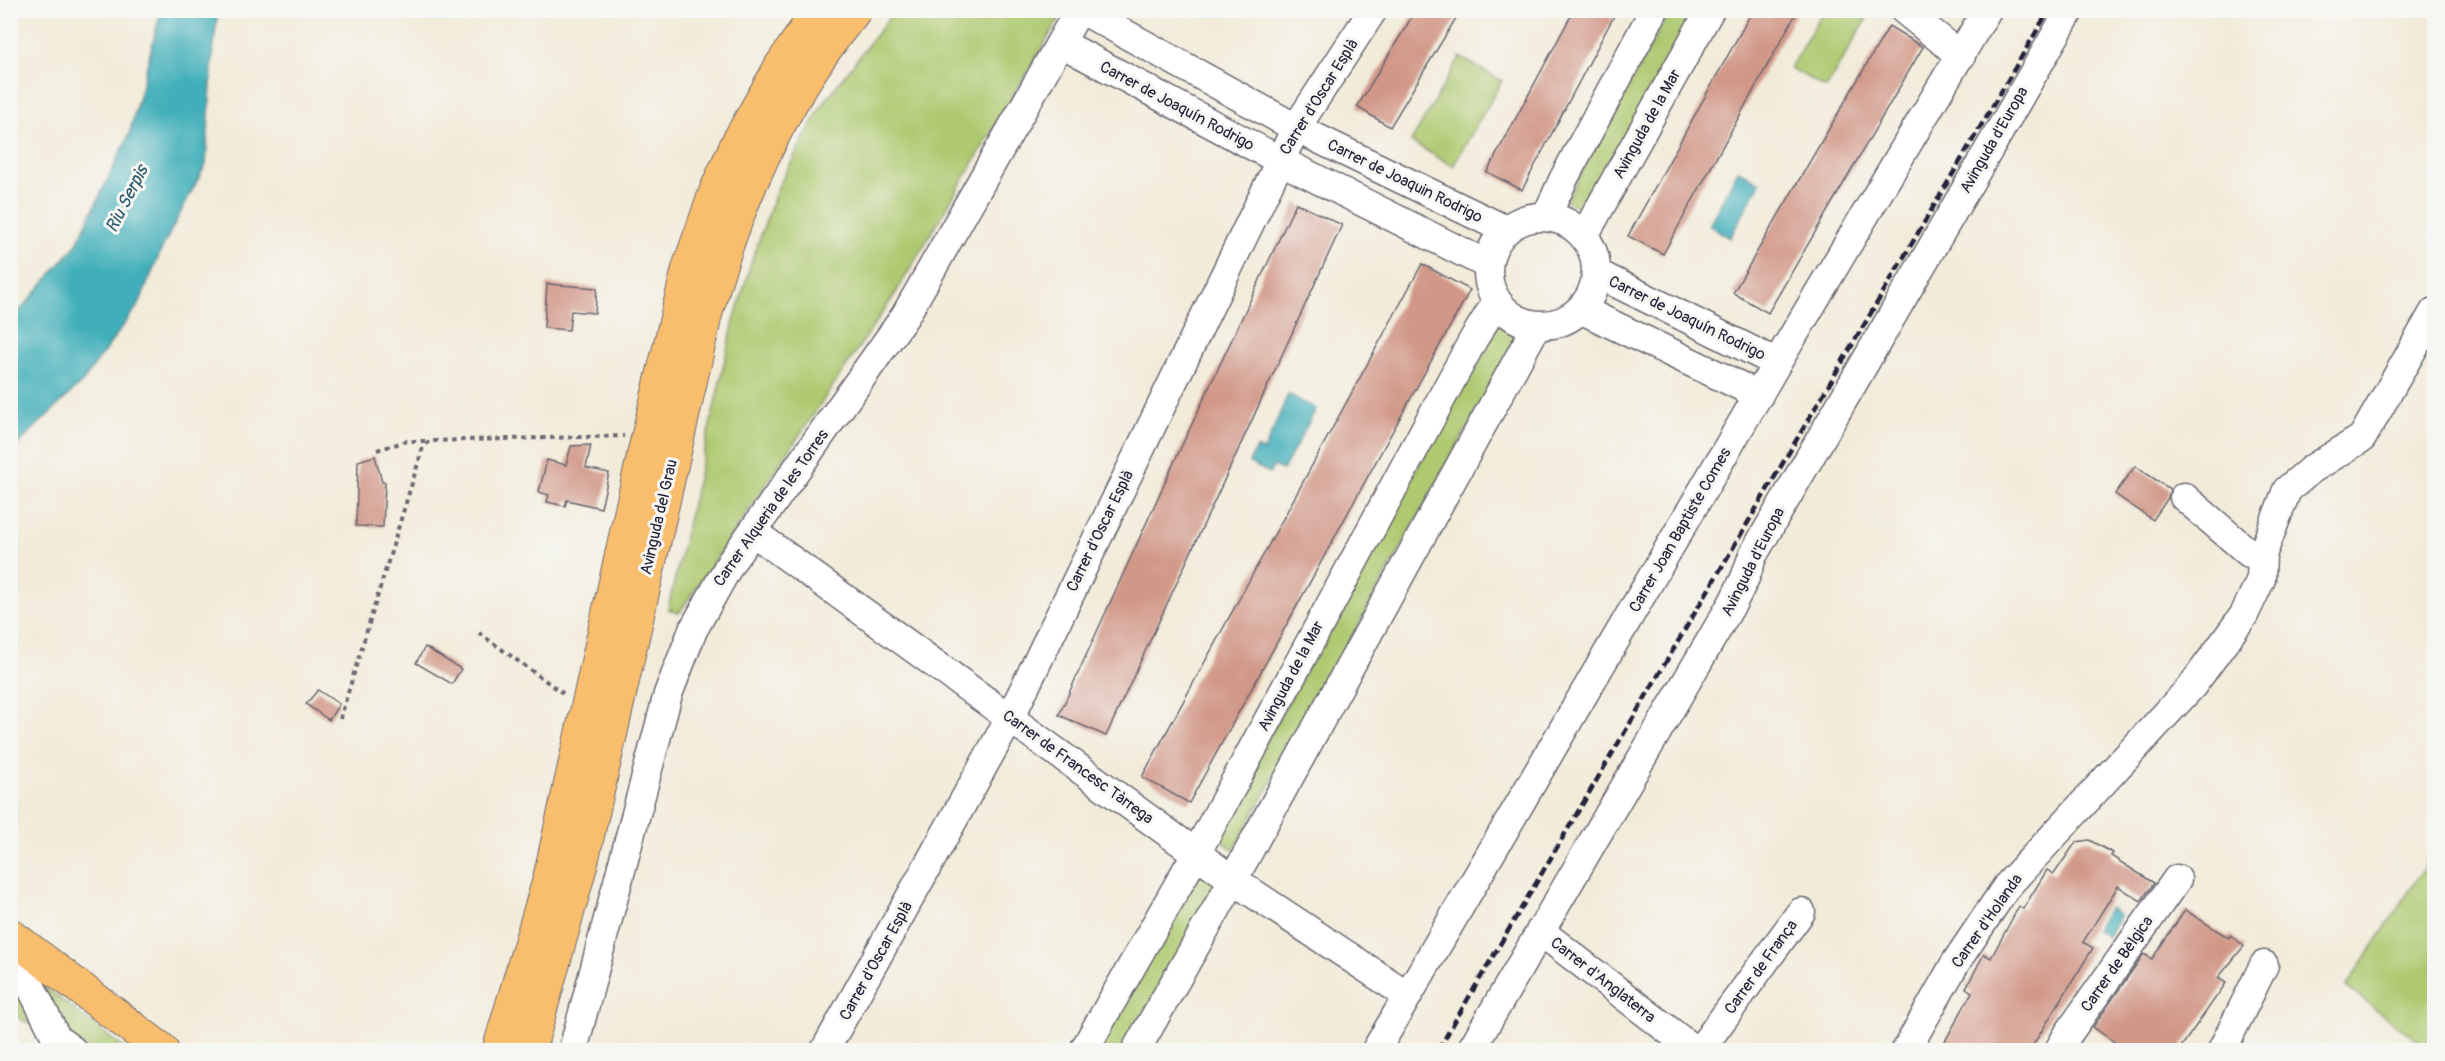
<svg xmlns="http://www.w3.org/2000/svg" width="2445" height="1061" viewBox="0 0 2445 1061" font-family="Pangolin,sans-serif">
<rect width="100%" height="100%" fill="#f6f6f2"/>
<filter id="ink" filterUnits="userSpaceOnUse"><feTurbulence type="fractalNoise" baseFrequency=".0167" numOctaves="2"/><feDisplacementMap in="SourceGraphic" scale="12" xChannelSelector="R" yChannelSelector="G"/><feConvolveMatrix kernelMatrix="1 2 1 2 8 2 1 2 1" color-interpolation-filters="sRGB"/></filter>
<filter id="wash" filterUnits="userSpaceOnUse"><feTurbulence type="fractalNoise" baseFrequency=".008" numOctaves="4" result="noise"/><feDisplacementMap in="SourceGraphic" scale="24" xChannelSelector="R" yChannelSelector="G"/><feGaussianBlur stdDeviation="1.35" result="paint"/><feColorMatrix in="noise" values="0 0 0 0 0 0 0 0 0 0 0 0 0 0 0 0 0 1.4 0 .05"/><feComposite in="paint" operator="in"/></filter>
<g filter="url(#wash)">
<rect width="100%" height="100%" fill="#f2ebd9"/>
<!-- green -->
<path fill="#aec96f" stroke="#687655" stroke-width="1.5" d="M 894,11 L 1064,11 L 895,294 L 679,613 L 668,609 L 733,325 L 752,260 L 778,187 L 822,105 Z
M 1670,11 L 1698,11 L 1587,212 L 1566,201 Z
M 1823,11 L 1859,11 L 1868,16 L 1826,88 L 1790,68 Z
M 1460,57 L 1502,81 L 1453,166 L 1411,142 Z
M 1501,315 L 1524,325 L 1234,850 L 1214,837 Z
M 2434,853 L 2434,1050 L 2430,1050 L 2346,987 Z
M 1196,869 L 1218,882 L 1125,1050 L 1094,1050 Z
M 10,973 L 38,1028 L 11,1014 Z
M 41,984 L 126,1050 C 116,1050 98,1054 88,1049 C 65,1038 53,1006 41,984 Z"/>
<!-- water -->
<path fill="#3fafb9" stroke="#30687a" stroke-width="1.5" d="M 161,11 L 218,11 L 213,53 L 206,164 L 163,246 L 139,304 L 83,381 L 11,451 L 11,321 L 76,245 L 129,135 Z
M 1738,170 L 1760,183 L 1730,238 L 1709,225 Z
M 1288,394 L 1316,409 L 1283,470 L 1273,466 L 1270,473 L 1249,463 L 1256,448 L 1264,451 Z
M 2109,908 L 2120,915 L 2108,937 L 2096,930 Z"/>
<g id="blocks">
<!-- building -->
<path fill="#d19787" d="M 1416,10 L 1461,10 L 1390,127 L 1357,107 Z
M 1574,10 L 1617,10 L 1522,190 L 1487,172 Z
M 1753,10 L 1798,10 L 1663,254 L 1628,236 Z
M 1889,26 L 1923,47 L 1768,313 L 1733,293 Z
M 1296,203 L 1342,225 L 1106,736 L 1059,715 L 1176,458 Z
M 1422,264 L 1470,290 L 1189,803 L 1142,777 Z
M 547,284 L 597,288 L 595,313 L 571,311 L 569,330 L 544,328 Z
M 591,445 L 586,468 L 609,473 L 601,508 L 567,500 L 565,506 L 547,502 L 549,495 L 539,492 L 547,460 L 566,465 L 571,446 Z
M 375,456 L 382,482 L 385,482 L 383,527 L 356,526 L 358,461 Z
M 2135,466 L 2170,489 L 2168,498 L 2153,520 L 2115,494 Z
M 425,647 L 461,669 L 452,684 L 416,663 Z
M 318,690 L 339,704 L 329,720 L 306,704 Z
M 2089,840 L 2113,853 L 2111,856 L 2154,883 L 2141,901 L 2118,886 L 2083,942 L 2093,948 L 2030,1050 L 1953,1050 L 1943,1045 L 1972,992 L 1966,988 L 1984,954 L 1991,958 L 2019,906 L 2023,909 L 2047,870 L 2054,874 L 2076,842 Z
M 2185,910 L 2229,938 L 2231,935 L 2244,946 L 2218,978 L 2226,983 L 2179,1050 L 2126,1050 L 2093,1027 L 2144,954 L 2152,959 Z"/>
</g>
</g>
<g filter="url(#ink)">
<use href="#blocks" fill-opacity="0" stroke="#6b6872" stroke-width="1.5"/>
<g fill="none" stroke-linecap="round" stroke-linejoin="round">
<defs>
<path id="minor" d="M 1082,10 L 1296,128 L 1506,230
M 1904,10 L 1961,56
M 1061,43 L 1279,160 L 1488,265
M 1546,217 L 1564,178 L 1654,10
M1488 271a54 54 0 1 1 108 0a54 54 0 1 1-108 0Z
M 1584,236 L 1710,10
M 1596,273 L 1777,363
M 1580,309 L 1759,395
M 2184,497 L 2249,553 L 2262,555
M 753,532 L 1233,880 L 1407,995
M 1540,931 L 1694,1050
M 10,939 L 25,975 L 57,1039 L 72,1050
M 573,1050 L 668,694 L 693,630 L 731,562 L 905,316 L 1079,10
M 825,1050 L 1010,718 L 1296,128 L 1373,10
M 1084,1050 L 1197,852 L 1473,340 L 1497,301
M 1136,1050 L 1233,880 L 1537,325
M 1376,1050 L 1777,363 L 1987,10
M 1471,1050 L 1733,602 L 1745,578 L 1753,555 L 2070,10
M 1700,1050 L 1801,912
M 1906,1050 L 1956,962 L 2007,886 L 2192,686 L 2244,615 L 2261,579 L 2262,555 L 2287,490 L 2312,469 L 2362,438 L 2434,312
M 2059,1050 L 2068,1034 L 2177,879
M 2222,1050 L 2264,965"/>
<path id="major" d="M 10,935 L 162,1050
M 499,1050 L 549,881 L 646,445 L 689,267 L 716,191 L 737,144 L 781,66 L 819,10
M 529,1050 L 581,864 L 706,312 C 736,203 782,98 855,10"/>
</defs>
<!-- minor casing -->
<use href="#minor" stroke="#6b6872" stroke-width="31"/>
<!-- major casing -->
<use href="#major" stroke="#6b6872" stroke-width="35"/>
<!-- path -->
<path stroke="#6b6872" stroke-width="4" stroke-dasharray="4.5 4.5" stroke-linecap="butt" d="M 377,450 L 407,441 L 428,441
M 479,633 L 564,694
M 340,719 L 423,447 L 429,441 L 624,436"/>
<!-- minor -->
<use href="#minor" stroke="#fff" stroke-width="28"/>
<!-- major -->
<use href="#major" stroke="#f9be6d" stroke-width="33"/>
<!-- rail -->
<path stroke="#22223b" stroke-width="4.5" stroke-dasharray="9 4.5" stroke-linecap="butt" d="M 1438,1050 L 2049,10"/>
</g>
</g>
<g text-anchor="middle" dominant-baseline="central" stroke-width="6" stroke-linejoin="round" paint-order="stroke">
<!-- street labels -->
<g font-size="16" fill="#22223b" stroke="#f6f6f2">
<text transform="translate(1319 97) rotate(-58)">Carrer d'Oscar Esplà</text>
<text transform="translate(1177 106) rotate(28)">Carrer de Joaquín Rodrigo</text>
<text transform="translate(1647 124) rotate(-61)">Avinguda de la Mar</text>
<text transform="translate(1994 140) rotate(-60)">Avinguda d'Europa</text>
<text transform="translate(1405 181) rotate(26)">Carrer de Joaquin Rodrigo</text>
<text transform="translate(1687 318) rotate(26)">Carrer de Joaquín Rodrigo</text>
<text transform="translate(771 508) rotate(-55)">Carrer Alqueria de les Torres</text>
<text transform="translate(659 517) rotate(-77)">Avinguda del Grau</text>
<text transform="translate(1680 530) rotate(-60)">Carrer Joan Baptiste Comes</text>
<text transform="translate(1100 531) rotate(-64)">Carrer d'Oscar Esplà</text>
<text transform="translate(1753 562) rotate(-63)">Avinguda d'Europa</text>
<text transform="translate(1291 676) rotate(-62)">Avinguda de la Mar</text>
<text transform="translate(1078 767) rotate(36)">Carrer de Francesc Tàrrega</text>
<text transform="translate(1987 921) rotate(-55)">Carrer d'Holanda</text>
<text transform="translate(876 961) rotate(-61)">Carrer d'Oscar Esplà</text>
<text transform="translate(2117 964) rotate(-55)">Carrer de Bèlgica</text>
<text transform="translate(1761 967) rotate(-54)">Carrer de França</text>
<text transform="translate(1603 980) rotate(38)">Carrer d'Anglaterra</text>
</g>
<!-- water labels -->
<g font-size="18" font-style="italic" fill="#2e5a6d" stroke="#f6f6f2">
<text transform="translate(127 199) rotate(-63)">Riu Serpis</text>
</g>
</g>
<!-- margin -->
<rect width="2445" height="1061" fill="none" stroke="#f6f6f2" stroke-width="36"/>
</svg>
